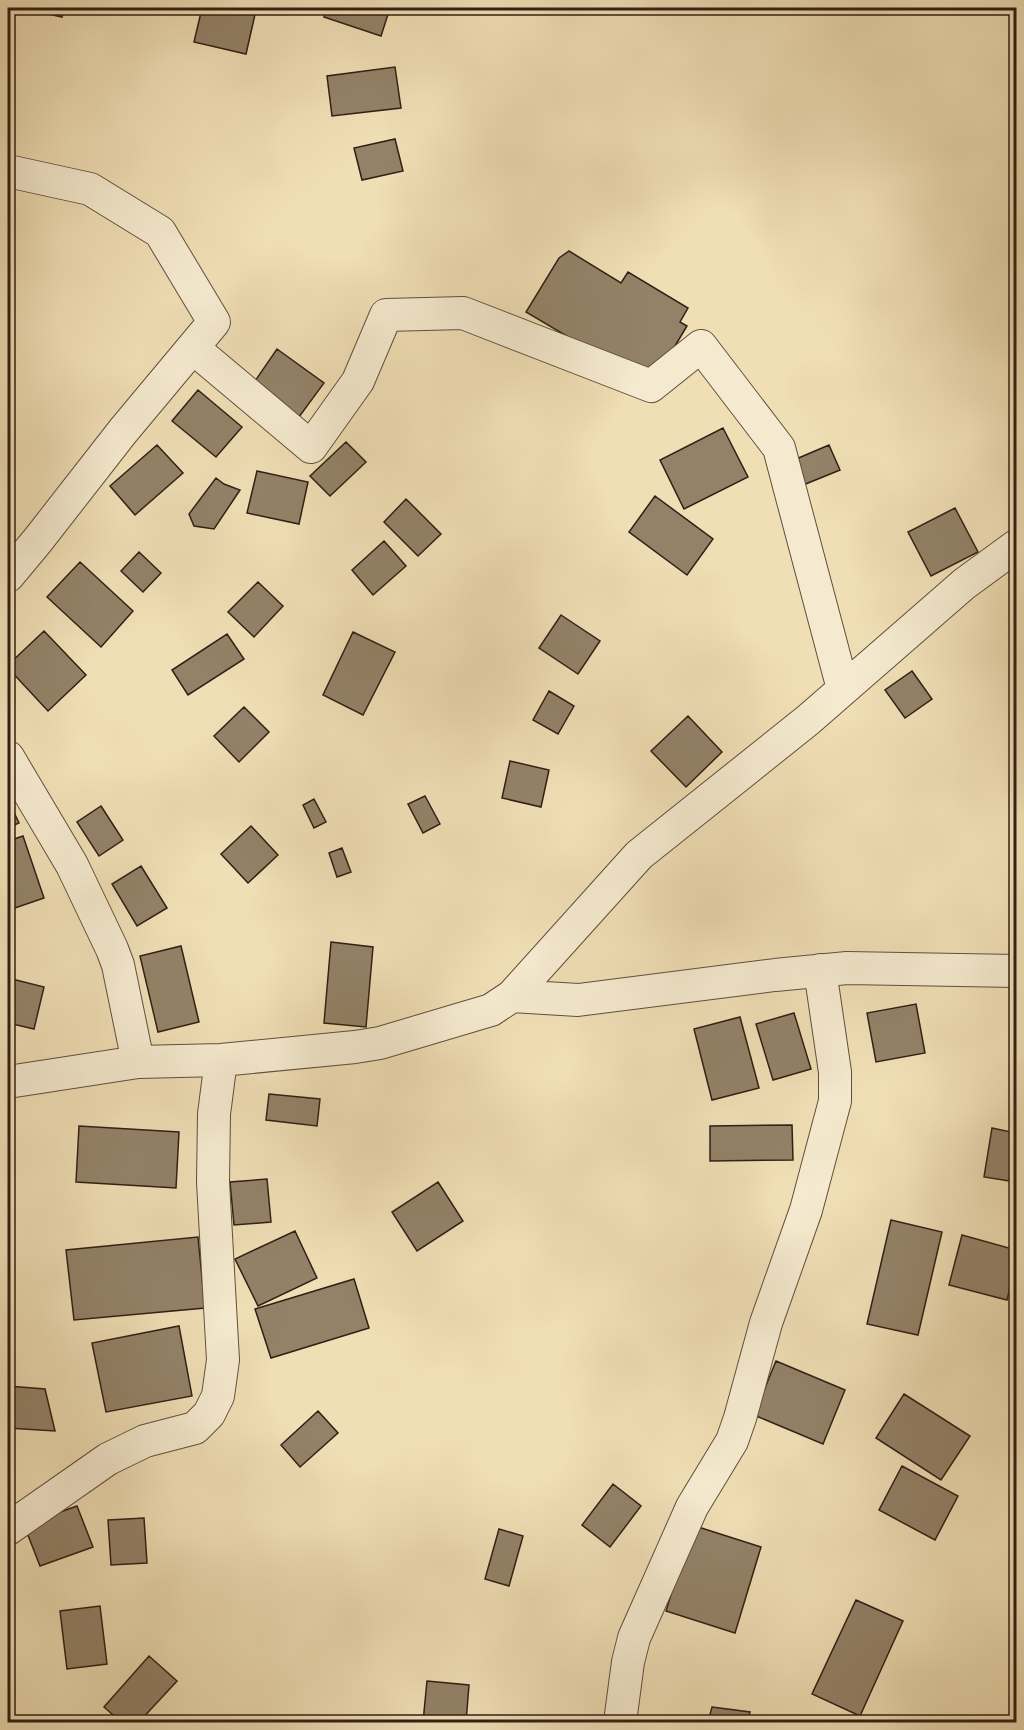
<svg xmlns="http://www.w3.org/2000/svg" width="1024" height="1730" viewBox="0 0 1024 1730" font-family="'Sorts Mill Goudy',serif">
<rect width="100%" height="100%" fill="#f0deb5"/>
<filter id="stains"><feTurbulence type="fractalNoise" baseFrequency=".00333" numOctaves="4"/><feColorMatrix values="0 0 0 0 .2 0 0 0 0 .09 0 0 0 0 .02 0 0 0 .5 -.17"/></filter>
<radialGradient id="worn" r=".72"><stop offset=".6" stop-color="#630" stop-opacity="0"/><stop offset="1" stop-color="#630" stop-opacity=".3"/></radialGradient>
<!-- building -->
<path fill="#938268" stroke="#2f1f14" stroke-width="1.5" d="M 40,8 L 64,8 L 62,17 L 39,12 Z
M 202,8 L 247,8 L 256,10 L 246,54 L 194,42 Z
M 327,8 L 390,8 L 381,36 L 324,17 Z
M 395,67 L 401,108 L 332,116 L 327,76 Z
M 395,139 L 403,171 L 362,180 L 354,148 Z
M 569,251 L 621,283 L 628,272 L 688,308 L 680,322 L 687,326 L 651,386 L 526,312 L 559,258 Z
M 277,349 L 324,383 L 299,417 L 253,384 Z
M 198,390 L 242,427 L 216,457 L 172,421 Z
M 723,428 L 748,477 L 684,509 L 660,460 Z
M 346,442 L 366,462 L 330,496 L 310,476 Z
M 157,445 L 183,473 L 135,515 L 110,486 Z
M 829,445 L 840,470 L 786,492 L 775,468 Z
M 257,471 L 308,482 L 299,524 L 247,513 Z
M 216,478 L 224,484 L 240,490 L 214,529 L 194,526 L 189,514 Z
M 655,496 L 713,539 L 687,575 L 629,532 Z
M 406,499 L 441,534 L 418,556 L 384,522 Z
M 955,508 L 978,552 L 931,576 L 908,532 Z
M 384,541 L 406,566 L 373,595 L 352,570 Z
M 139,552 L 161,573 L 143,592 L 121,571 Z
M 80,562 L 133,611 L 101,647 L 47,597 Z
M 258,582 L 283,606 L 254,637 L 228,612 Z
M 561,615 L 600,641 L 578,674 L 539,648 Z
M 44,631 L 86,675 L 48,711 L 8,668 L 8,665 Z
M 353,632 L 395,652 L 363,715 L 323,695 Z
M 227,634 L 244,659 L 188,695 L 172,670 Z
M 912,671 L 932,699 L 905,718 L 885,690 Z
M 549,691 L 574,706 L 558,734 L 533,720 Z
M 244,707 L 269,732 L 239,762 L 214,736 Z
M 688,716 L 722,752 L 686,787 L 651,751 Z
M 510,761 L 549,770 L 541,807 L 502,798 Z
M 425,796 L 440,824 L 423,833 L 408,804 Z
M 314,799 L 326,822 L 314,828 L 303,805 Z
M 8,800 L 19,823 L 8,828 Z
M 101,806 L 123,840 L 99,856 L 77,822 Z
M 251,826 L 278,855 L 248,883 L 221,854 Z
M 23,836 L 44,898 L 9,910 L 8,905 L 8,841 Z
M 342,848 L 351,872 L 337,877 L 329,853 Z
M 141,866 L 167,908 L 137,926 L 112,884 Z
M 331,942 L 373,947 L 366,1027 L 324,1023 Z
M 181,946 L 199,1022 L 158,1032 L 140,956 Z
M 8,978 L 44,987 L 34,1029 L 8,1023 Z
M 916,1004 L 925,1053 L 876,1062 L 867,1013 Z
M 794,1013 L 811,1069 L 773,1080 L 756,1024 Z
M 740,1017 L 759,1088 L 712,1100 L 694,1029 Z
M 269,1094 L 320,1099 L 317,1126 L 266,1120 Z
M 792,1125 L 793,1160 L 710,1161 L 710,1126 Z
M 79,1126 L 179,1132 L 176,1188 L 76,1182 Z
M 992,1128 L 1016,1133 L 1016,1182 L 984,1177 Z
M 267,1179 L 271,1222 L 234,1225 L 230,1182 Z
M 438,1182 L 463,1221 L 417,1251 L 392,1212 Z
M 891,1220 L 942,1232 L 918,1335 L 867,1324 Z
M 295,1231 L 317,1278 L 258,1306 L 235,1259 Z
M 962,1235 L 1016,1250 L 1016,1263 L 1007,1300 L 949,1285 Z
M 198,1237 L 205,1308 L 74,1320 L 66,1250 Z
M 354,1279 L 369,1328 L 271,1358 L 255,1309 Z
M 179,1326 L 192,1396 L 106,1412 L 92,1343 Z
M 776,1361 L 845,1390 L 823,1444 L 754,1415 Z
M 8,1386 L 45,1389 L 55,1431 L 8,1428 Z
M 904,1394 L 970,1436 L 941,1480 L 876,1438 Z
M 318,1411 L 338,1433 L 300,1467 L 281,1445 Z
M 902,1466 L 958,1496 L 935,1540 L 879,1510 Z
M 613,1484 L 641,1506 L 610,1547 L 582,1525 Z
M 77,1506 L 93,1547 L 40,1566 L 24,1525 Z
M 144,1518 L 147,1563 L 111,1565 L 108,1520 Z
M 692,1525 L 761,1547 L 735,1633 L 666,1611 Z
M 499,1529 L 523,1536 L 509,1586 L 485,1579 Z
M 856,1600 L 903,1621 L 860,1716 L 812,1694 Z
M 100,1606 L 107,1664 L 67,1669 L 60,1611 Z
M 149,1656 L 177,1681 L 139,1722 L 121,1722 L 104,1707 Z
M 427,1681 L 469,1685 L 466,1722 L 423,1722 Z
M 712,1707 L 750,1712 L 748,1722 L 708,1722 Z
M 516,1716 L 590,1719 L 590,1722 L 516,1722 Z"/>
<g fill="none" stroke-linecap="round" stroke-linejoin="round">
<defs>
<path id="minor" d="M 8,171 L 90,189 L 160,232 L 214,322 L 123,431 L 38,540 L 8,576
M 193,348 L 311,447 L 358,381 L 386,315 L 463,313 L 651,386 L 701,346 L 779,448 L 843,689
M 8,757 L 72,865 L 112,949 L 118,965 L 138,1062
M 512,996 L 578,1000 L 775,975 L 847,968 L 1016,971
M 8,1082 L 138,1062 L 221,1060 L 355,1047 L 380,1043 L 491,1010 L 512,996 L 639,855 L 808,720 L 964,584 L 1016,546
M 8,1529 L 108,1459 L 145,1441 L 195,1428 L 209,1414 L 218,1396 L 223,1360 L 213,1182 L 214,1114 L 221,1060
M 620,1722 L 628,1662 L 634,1638 L 692,1507 L 732,1441 L 740,1418 L 766,1323 L 806,1210 L 835,1101 L 835,1072 L 820,970"/>
</defs>
<!-- minor casing -->
<use href="#minor" stroke="#5f4f3c" stroke-width="34"/>
<!-- minor -->
<use href="#minor" stroke="#f5eacf" stroke-width="32"/>
</g>
<!-- margin -->
<rect width="1024" height="1730" fill="none" stroke="#f0deb5" stroke-width="30"/>
<rect x="9" y="9" width="1006" height="1712" fill="none" stroke="#2f1f14" stroke-width="3"/>
<rect x="15" y="15" width="994" height="1700" fill="none" stroke="#2f1f14" stroke-width="1.5"/>
<rect width="100%" height="100%" filter="url(#stains)"/>
<rect width="100%" height="100%" fill="url(#worn)"/>
</svg>
